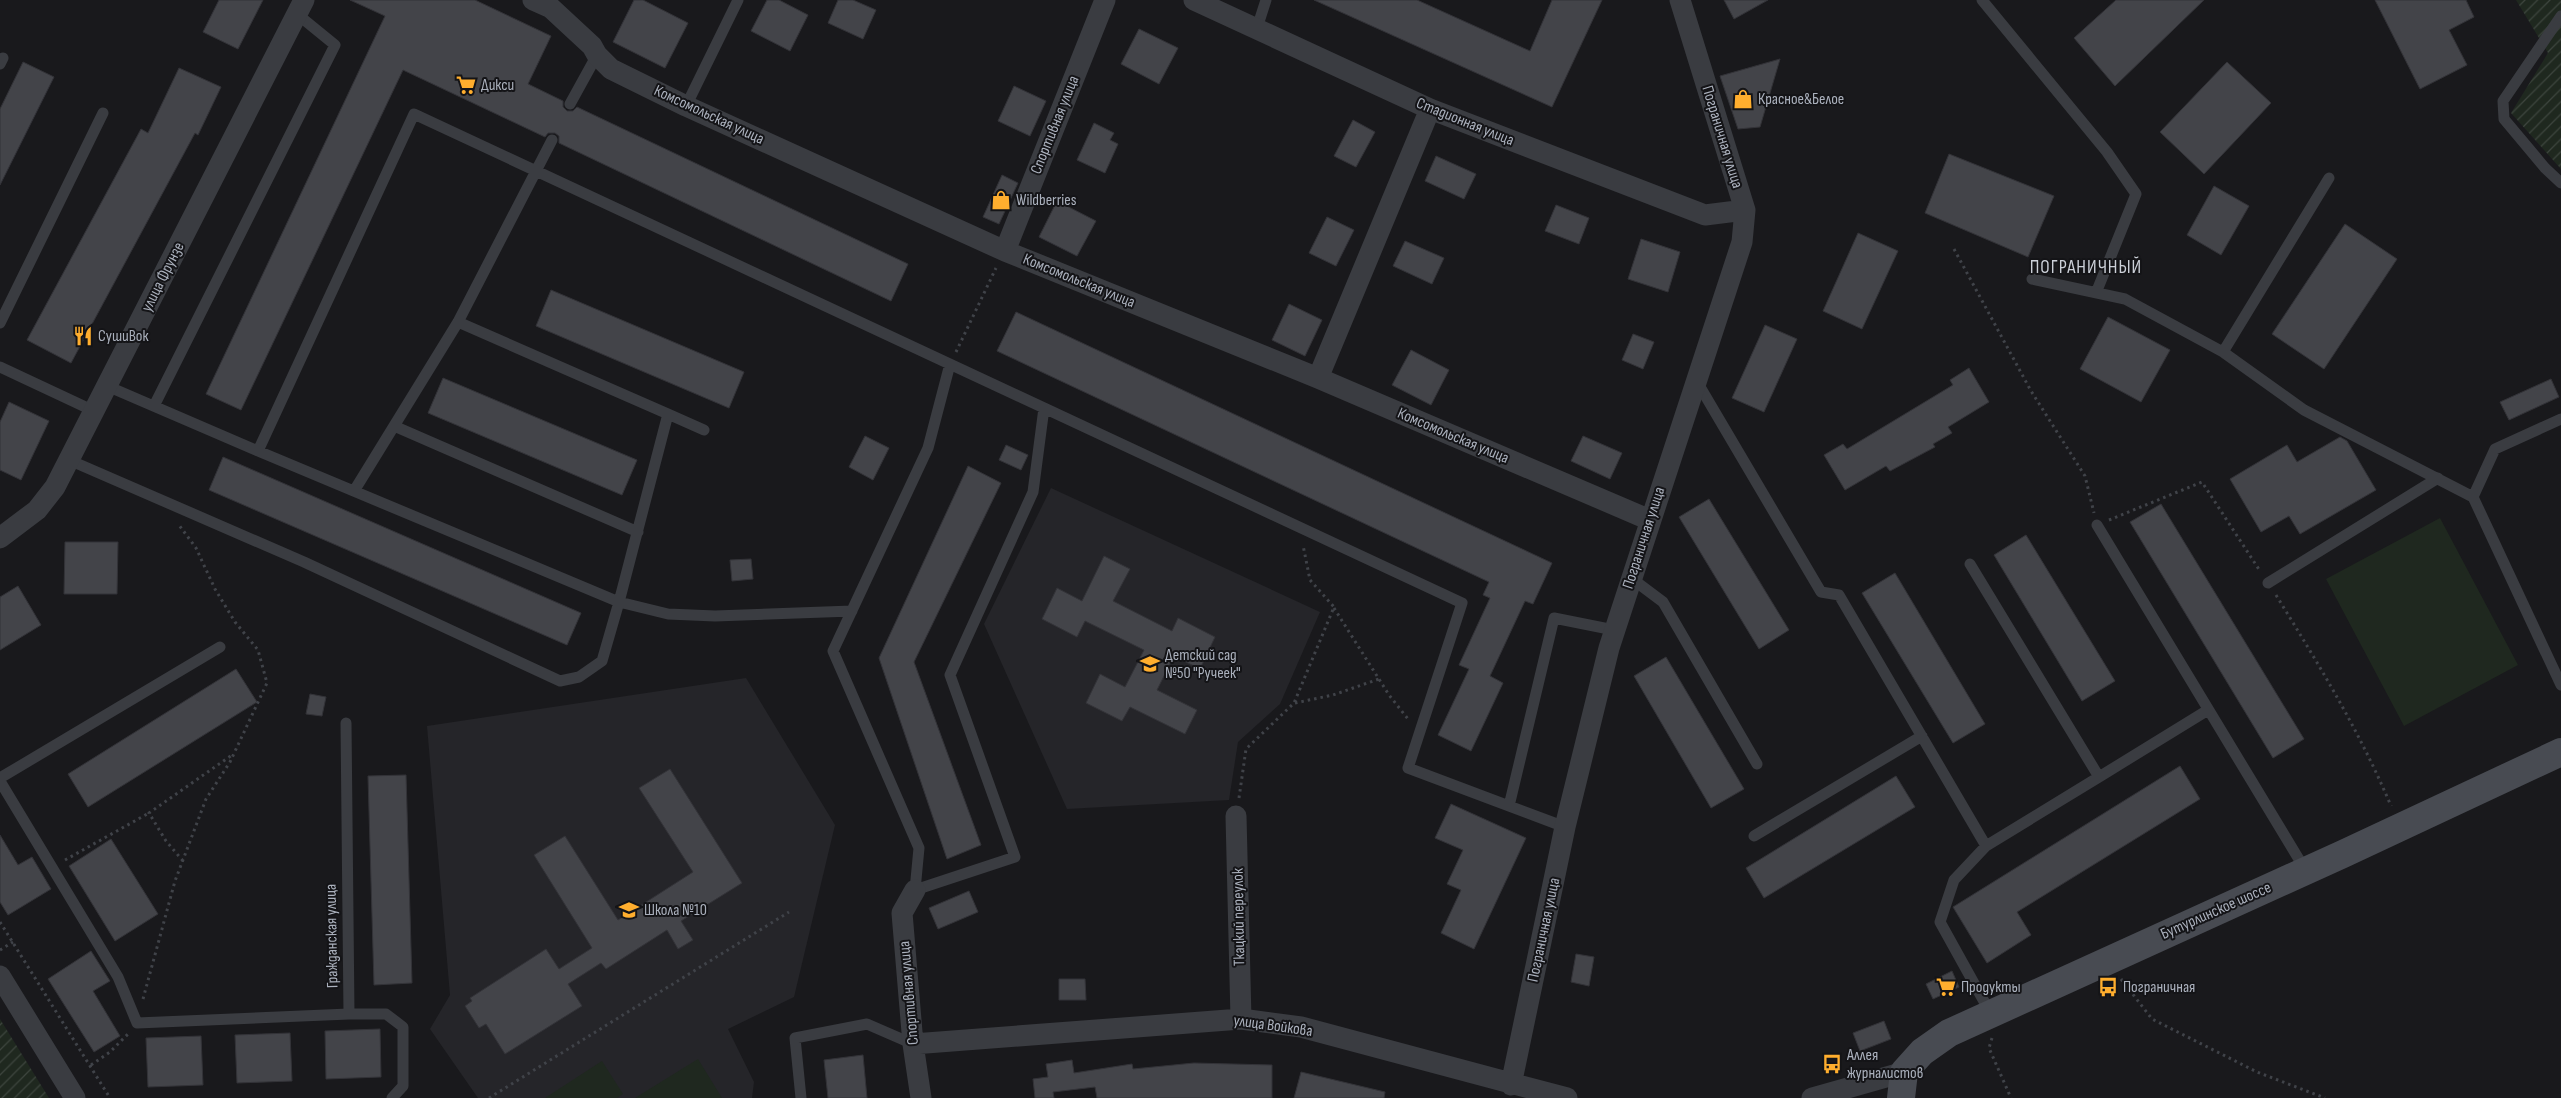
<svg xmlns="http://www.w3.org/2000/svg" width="2561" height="1098" viewBox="0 0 2561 1098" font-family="'Sofia Sans Condensed',sans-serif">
<defs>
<pattern id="garden-furrows" width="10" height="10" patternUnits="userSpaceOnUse" patternTransform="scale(1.25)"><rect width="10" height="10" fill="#1f281f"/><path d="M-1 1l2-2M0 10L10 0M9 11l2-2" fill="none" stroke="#3d453e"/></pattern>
</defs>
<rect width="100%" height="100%" fill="#19191c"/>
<!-- built -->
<path fill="#252529" d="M 1051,488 L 1320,612 L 1280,704 L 1238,742 L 1229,800 L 1067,809 L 984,624 Z
M 746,678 L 835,825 L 794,997 L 728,1029 L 754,1082 L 752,1098 L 478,1098 L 430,1029 L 450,995 L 427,726 Z"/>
<!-- garden -->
<path fill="url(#garden-furrows)" d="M 2516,0 L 2561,0 L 2561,169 L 2511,113 L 2548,53 Z
M 0,1019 L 49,1098 L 0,1098 Z"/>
<!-- pitch -->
<path fill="#1f281f" d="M 2440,518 L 2518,665 L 2404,726 L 2326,579 Z
M 698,1059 L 722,1098 L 635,1098 Z
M 602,1061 L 623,1094 L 617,1098 L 545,1098 Z"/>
<!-- building -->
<path fill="#434449" stroke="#333338" d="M 219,0 L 263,0 L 238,49 L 203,32 Z
M 350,0 L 475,0 L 551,36 L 528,84 L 563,101 L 563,107 L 567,111 L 573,111 L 577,107 L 908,264 L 891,301 L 559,143 L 559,136 L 555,133 L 548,133 L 545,137 L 403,70 L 241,410 L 206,394 L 385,16 Z
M 634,0 L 643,0 L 688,23 L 665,68 L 613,42 Z
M 767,0 L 779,0 L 808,15 L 790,51 L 751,31 Z
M 838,0 L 853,0 L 876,10 L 863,39 L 828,23 Z
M 1314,0 L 1417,0 L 1530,51 L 1552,0 L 1602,0 L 1552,107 Z
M 1724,0 L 1768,0 L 1734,19 Z
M 2116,0 L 2204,0 L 2115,86 L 2074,38 Z
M 2375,0 L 2466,0 L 2474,17 L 2449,30 L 2467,65 L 2420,89 Z
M 1139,29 L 1178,48 L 1159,84 L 1121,64 Z
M 1780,59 L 1760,127 L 1738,129 L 1720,76 Z
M 23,62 L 54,77 L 0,185 L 0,109 Z
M 2227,62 L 2271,103 L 2204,174 L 2160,132 Z
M 179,68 L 221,87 L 198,135 L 195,133 L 71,363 L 27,340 L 141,129 L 148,133 Z
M 1014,86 L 1046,101 L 1030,136 L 998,121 Z
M 1353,120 L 1375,132 L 1356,167 L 1334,156 Z
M 1094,123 L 1114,133 L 1110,140 L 1118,144 L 1105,173 L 1077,160 Z
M 1949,154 L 2054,196 L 2028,257 L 1925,213 Z
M 1436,156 L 1476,174 L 1464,199 L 1425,181 Z
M 1002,175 L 1018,183 L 999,224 L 983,217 Z
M 2214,186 L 2249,206 L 2221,255 L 2187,235 Z
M 1057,201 L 1096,221 L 1077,256 L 1039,237 Z
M 1556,205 L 1589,218 L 1579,244 L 1545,231 Z
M 1327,217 L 1354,230 L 1336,266 L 1309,253 Z
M 2345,224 L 2397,259 L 2324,369 L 2272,334 Z
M 1858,233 L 1898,251 L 1862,329 L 1823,311 Z
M 1641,239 L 1680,252 L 1668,292 L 1628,279 Z
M 1405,241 L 1444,258 L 1432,284 L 1393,266 Z
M 551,290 L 744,372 L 729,408 L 536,326 Z
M 1289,304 L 1322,320 L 1305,356 L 1272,340 Z
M 1016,312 L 1552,563 L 1533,604 L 1525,601 L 1490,676 L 1503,683 L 1471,751 L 1438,735 L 1469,669 L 1459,665 L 1490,598 L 1483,595 L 1489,582 L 997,351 Z
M 2108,317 L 2170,350 L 2141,402 L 2080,369 Z
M 1765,325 L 1797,339 L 1764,412 L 1732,398 Z
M 1633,334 L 1654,342 L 1643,369 L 1622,360 Z
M 1411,350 L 1449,370 L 1431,405 L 1392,385 Z
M 1969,368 L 1989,402 L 1948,427 L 1952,433 L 1933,444 L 1935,447 L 1890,471 L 1886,466 L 1845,490 L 1824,455 L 1843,444 L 1847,449 L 1953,385 L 1950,380 Z
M 443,378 L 637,460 L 622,495 L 428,413 Z
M 2551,379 L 2559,397 L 2509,420 L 2500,402 Z
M 9,402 L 49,421 L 21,480 L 0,470 L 0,422 Z
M 865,436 L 889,448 L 873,480 L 849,467 Z
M 1583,436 L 1622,453 L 1610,479 L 1571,461 Z
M 2340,437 L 2347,441 L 2376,490 L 2300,534 L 2289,516 L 2261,532 L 2230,479 L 2287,445 L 2297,462 Z
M 1006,445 L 1028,455 L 1021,470 L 999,460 Z
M 223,457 L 581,613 L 567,645 L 209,490 Z
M 968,466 L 1001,483 L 914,662 L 981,845 L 947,859 L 879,658 Z
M 1709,499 L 1789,630 L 1759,649 L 1679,517 Z
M 2161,504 L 2304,739 L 2273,758 L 2130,522 Z
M 2026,535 L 2115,681 L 2082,701 L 1994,555 Z
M 65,542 L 118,542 L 117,594 L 64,594 Z
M 1104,556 L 1130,569 L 1113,601 L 1172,631 L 1178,618 L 1215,637 L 1200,669 L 1174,656 L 1157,690 L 1197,710 L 1185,734 L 1130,707 L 1122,721 L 1086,703 L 1100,674 L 1125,687 L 1144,650 L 1085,621 L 1077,637 L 1042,619 L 1057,588 L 1082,601 Z
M 751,559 L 753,579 L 732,581 L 730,560 Z
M 1895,573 L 1985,724 L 1953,743 L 1862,593 Z
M 18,586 L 41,625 L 0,650 L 0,597 Z
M 1666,657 L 1744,789 L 1711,808 L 1634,676 Z
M 236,669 L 257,702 L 88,807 L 68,774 Z
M 310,694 L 326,697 L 322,716 L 306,714 Z
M 2180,766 L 2200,799 L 2017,912 L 2031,935 L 1987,963 L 1953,907 Z
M 670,769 L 742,883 L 681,921 L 693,940 L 678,949 L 667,930 L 606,969 L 601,963 L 568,984 L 582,1006 L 505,1054 L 486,1024 L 479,1028 L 465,1006 L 472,1001 L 470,998 L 546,949 L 559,969 L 592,948 L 534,855 L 565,836 L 618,920 L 693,872 L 639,788 Z
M 406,775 L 412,983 L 374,985 L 368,776 Z
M 1896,776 L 1915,807 L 1764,898 L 1746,868 Z
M 1451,804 L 1526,838 L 1474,949 L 1441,933 L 1461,890 L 1447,884 L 1463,850 L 1435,838 Z
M 0,835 L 18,865 L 32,857 L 51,889 L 8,915 L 0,902 Z
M 111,839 L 158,914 L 115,941 L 69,866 Z
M 969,891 L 978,912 L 938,929 L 929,908 Z
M 91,951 L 110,981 L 93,991 L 120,1036 L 94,1052 L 48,979 Z
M 1576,954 L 1594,957 L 1589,986 L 1571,982 Z
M 1952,971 L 1959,987 L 1933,999 L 1926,984 Z
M 1059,979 L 1085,979 L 1086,1000 L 1059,1000 Z
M 1884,1021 L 1891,1039 L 1860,1051 L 1853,1033 Z
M 380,1029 L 381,1077 L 326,1079 L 325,1031 Z
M 290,1033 L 292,1081 L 237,1083 L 235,1035 Z
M 201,1036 L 203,1085 L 148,1087 L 146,1038 Z
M 863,1055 L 867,1098 L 828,1098 L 824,1060 Z
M 1072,1060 L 1074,1073 L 1132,1064 L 1133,1069 L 1194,1063 L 1272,1065 L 1272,1098 L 1097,1098 L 1095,1087 L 1053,1092 L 1054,1098 L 1035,1098 L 1033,1079 L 1048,1077 L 1046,1064 Z
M 1301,1072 L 1385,1092 L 1384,1098 L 1294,1098 Z"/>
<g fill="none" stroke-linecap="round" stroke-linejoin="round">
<!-- path -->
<path stroke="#404349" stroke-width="3" stroke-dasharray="2.5 4" stroke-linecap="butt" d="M 1954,249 L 2031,391 L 2085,476 L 2094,513
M 956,352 L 996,268
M 2109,520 L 2202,482 L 2260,571
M 2276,595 C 2319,665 2359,730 2391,806
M 1334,608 L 1389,695 L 1408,719
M 1295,703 L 1333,695 L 1379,679
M 1239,798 L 1246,749 L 1294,703 L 1334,607 L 1310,580 L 1303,545
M 65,860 L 149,813
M 183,861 L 166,841 L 149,813 L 232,755
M 0,922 L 110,1098
M 0,950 L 13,942
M 2121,979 L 2152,1019 L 2257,1072 L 2325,1098
M 143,999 L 175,881 L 206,799 L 230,762 L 267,683 L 258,650 L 235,622 L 215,589 L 196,548 L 179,525
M 1992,1038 L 1989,1048 L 2011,1098
M 91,1065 L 110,1052 L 128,1034
M 489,1098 L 789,912"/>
<!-- lane -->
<path stroke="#3a3c41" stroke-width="11" d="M 1982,0 L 2107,152 L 2136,194 L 2096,293
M 2561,16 L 2503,101 L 2504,119 L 2545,168 L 2561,183
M 1257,28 L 1266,0
M 0,64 L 3,58
M 570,104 L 597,55
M 686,106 L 738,0
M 2032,279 L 2125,299 L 2223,352 L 2304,410 L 2473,497
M 0,323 L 103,113
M 2223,352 L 2329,178
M 950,364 L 928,448 L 833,651 L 919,848 L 915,890 L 1015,857 L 950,675 L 1033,492 L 1044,408
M 0,367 L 94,411
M 1696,380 L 1821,592 L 1839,595 L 1986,846
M 107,386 L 258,451 L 414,114 L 1462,603 L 1408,768 L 1565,827
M 154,406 L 335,45 L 297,14
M 668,414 L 704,430
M 2561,419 L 2495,449 L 2473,497 L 2561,685
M 394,426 L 638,532
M 258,451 L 619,602 L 668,414 L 458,322
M 69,460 L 304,562 L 560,681 L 579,677 L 602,661 L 619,602 L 668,614 L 715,616 L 852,611
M 354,491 L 458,322 L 552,140
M 2097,525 L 2306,871
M 1970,564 L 2099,777 L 1986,846 L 1954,880 L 1940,922 L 1991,1014
M 1631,578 L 1663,602 L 1757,764
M 2268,583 L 2438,478
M 346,723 L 349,1014 L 386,1014 L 403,1027 L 403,1086 L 392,1098
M 2099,777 L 2208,710
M 0,778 L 220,647
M 0,781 L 118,977 L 137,1023 L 349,1014
M 1509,806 L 1554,618 L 1614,630
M 1754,836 L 1922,736
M 801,1098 L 795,1038 L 867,1024 L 913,1044"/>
<!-- street -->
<path stroke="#3a3c41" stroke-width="21" d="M 533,0 L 551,8 L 592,46 L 597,55 L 611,69 L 686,106 L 1005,251 L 1318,378 L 1650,520
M 1194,0 L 1430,109 L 1705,215 L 1745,210
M 1005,251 L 1105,0
M 1318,378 L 1430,109
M 0,538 L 37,510 L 55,487 L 304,0
M 1236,816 L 1241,1019
M 915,890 L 902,913 L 913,1044 L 921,1098
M 0,976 L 75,1098
M 913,1044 L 1241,1019 L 1301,1027 L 1567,1098
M 1511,1085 L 1565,827 L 1609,648 L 1742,242 L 1745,210 L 1680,0
M 1812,1098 L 1904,1072"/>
<!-- secondary -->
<path stroke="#484b52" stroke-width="28" d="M 1901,1098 L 1904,1072 L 1922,1052 L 1949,1033 L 2343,854 L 2561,752"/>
</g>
<!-- icons -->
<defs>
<symbol id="supermarket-bare" viewBox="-9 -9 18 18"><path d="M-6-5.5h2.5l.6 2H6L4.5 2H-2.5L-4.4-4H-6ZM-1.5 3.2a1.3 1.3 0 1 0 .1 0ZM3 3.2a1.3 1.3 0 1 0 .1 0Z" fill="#ffae2e" stroke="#141417" stroke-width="2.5" paint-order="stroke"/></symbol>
<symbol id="shop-bare" viewBox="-9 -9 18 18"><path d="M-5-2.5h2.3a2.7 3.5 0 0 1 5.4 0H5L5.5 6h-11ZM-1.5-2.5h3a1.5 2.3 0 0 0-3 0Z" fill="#ffae2e" stroke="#141417" stroke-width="2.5" paint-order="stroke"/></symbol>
<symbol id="restaurant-bare" viewBox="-9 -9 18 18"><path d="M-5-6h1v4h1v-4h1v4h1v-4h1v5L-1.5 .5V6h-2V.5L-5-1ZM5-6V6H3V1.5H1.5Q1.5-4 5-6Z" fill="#ffae2e" stroke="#141417" stroke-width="2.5" paint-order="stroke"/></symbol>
<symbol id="school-bare" viewBox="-9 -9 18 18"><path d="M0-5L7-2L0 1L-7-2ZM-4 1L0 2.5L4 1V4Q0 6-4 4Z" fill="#ffae2e" stroke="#141417" stroke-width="2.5" paint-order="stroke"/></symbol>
<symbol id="bus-bare" viewBox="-9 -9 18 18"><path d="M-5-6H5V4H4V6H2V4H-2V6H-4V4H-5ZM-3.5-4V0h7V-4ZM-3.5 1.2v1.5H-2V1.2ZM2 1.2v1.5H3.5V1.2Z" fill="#ffae2e" stroke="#141417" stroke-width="2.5" paint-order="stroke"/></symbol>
</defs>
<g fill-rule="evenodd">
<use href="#supermarket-bare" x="452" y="71" width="28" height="28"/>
<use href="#shop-bare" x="1729" y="85" width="28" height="28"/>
<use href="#shop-bare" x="987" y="186" width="28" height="28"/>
<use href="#restaurant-bare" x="69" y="322" width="28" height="28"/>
<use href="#school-bare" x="1136" y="650" width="28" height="28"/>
<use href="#school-bare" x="615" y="896" width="28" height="28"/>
<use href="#supermarket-bare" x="1932" y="973" width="28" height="28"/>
<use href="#bus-bare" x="2094" y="973" width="28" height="28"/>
<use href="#bus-bare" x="1818" y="1050" width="28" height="28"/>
</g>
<g text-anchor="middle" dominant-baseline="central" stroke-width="4" stroke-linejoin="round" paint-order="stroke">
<!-- poi labels -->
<g font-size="16" fill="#abb1bd" stroke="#141417" text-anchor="start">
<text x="481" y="85">Дикси</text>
<text x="1758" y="99">Красное&amp;Белое</text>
<text x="1016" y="200">Wildberries</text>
<text x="98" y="336">СушиВок</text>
<text x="1165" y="655">Детский сад<tspan x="1165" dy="18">№50 "Ручеек"</tspan></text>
<text x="644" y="910">Школа №10</text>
<text x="1961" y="987">Продукты</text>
<text x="2123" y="987">Пограничная</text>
<text x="1847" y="1055">Аллея<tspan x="1847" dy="18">журналистов</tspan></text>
</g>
<!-- street labels -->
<g font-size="16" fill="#abb1bd" stroke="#141417">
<text transform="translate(709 115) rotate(25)">Комсомольская улица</text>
<text transform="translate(1465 122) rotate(22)">Стадионная улица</text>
<text transform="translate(1055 125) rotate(-68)">Спортивная улица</text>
<text transform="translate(1722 137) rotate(73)">Пограничная улица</text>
<text transform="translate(163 277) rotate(-63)">улица Фрунзе</text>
<text transform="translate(1079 281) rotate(22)">Комсомольская улица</text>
<text transform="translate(1453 436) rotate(23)">Комсомольская улица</text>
<text transform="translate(1644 538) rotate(-72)">Пограничная улица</text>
<text transform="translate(2216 911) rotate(-24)">Бутурлинское шоссе</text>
<text transform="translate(1239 917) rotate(-91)">Ткацкий переулок</text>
<text transform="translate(1544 930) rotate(-78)">Пограничная улица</text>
<text transform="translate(332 936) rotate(-91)">Гражданская улица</text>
<text transform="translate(909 993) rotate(-95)">Спортивная улица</text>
<text transform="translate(1273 1026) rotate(8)">улица Войкова</text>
</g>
<!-- quarter labels -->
<g font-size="19" letter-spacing="1" fill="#ccd0d8" stroke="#141417">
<text x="2086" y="267">ПОГРАНИЧНЫЙ</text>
</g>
</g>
</svg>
